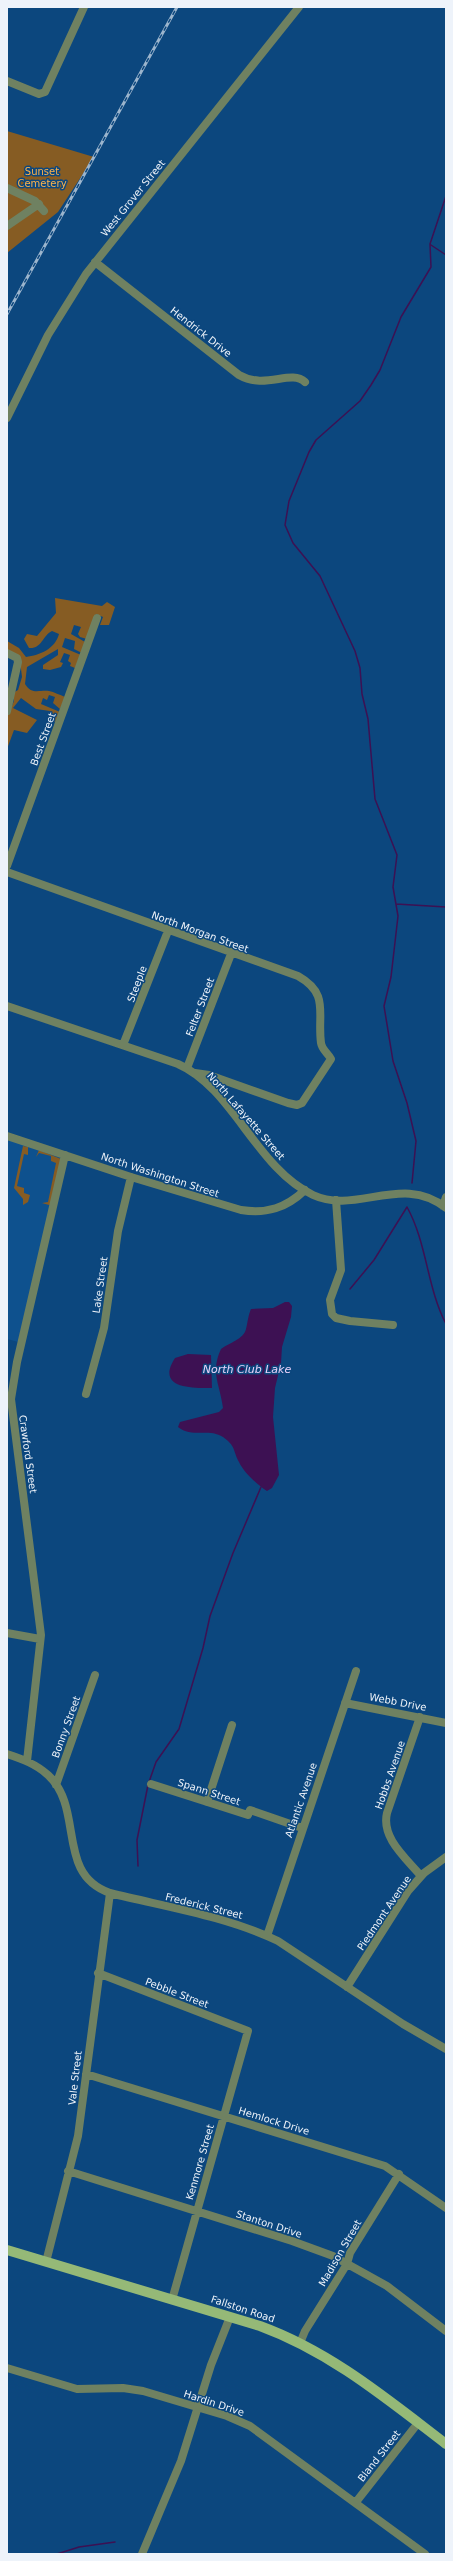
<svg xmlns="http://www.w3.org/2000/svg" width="453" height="2561" viewBox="0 0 453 2561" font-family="'DejaVu Sans',sans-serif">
<rect width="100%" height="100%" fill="#0c477e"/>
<!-- built -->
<path fill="#0e518e" d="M 7,1136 L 65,1155 L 22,1343 L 7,1339 Z"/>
<!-- green -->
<path fill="#865c23" d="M 7,131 L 94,157 L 58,212 L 7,253 Z
M 55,598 L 102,606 L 107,602 L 115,607 L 109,625 L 100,625 L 103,617 L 96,614 L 87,639 L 80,637 L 78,634 L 81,627 L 74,625 L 71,634 L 85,642 L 82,653 L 74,649 L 75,641 L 65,638 L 62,647 L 81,655 L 75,668 L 70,666 L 71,663 L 68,661 L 70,655 L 64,653 L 60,662 L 63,663 L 61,667 L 50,670 L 43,669 L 43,665 L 58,655 L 58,649 L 27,667 L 25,684 C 32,695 38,690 49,691 C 54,692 60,695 65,697 L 60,709 L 53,703 L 55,697 L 49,695 L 47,700 L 43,698 L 41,704 L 60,712 L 55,722 L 48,720 L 50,711 L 36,709 L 21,698 L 13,708 L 37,720 L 27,733 L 14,730 L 7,749 L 7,717 L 14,701 L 13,693 L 18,690 L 22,677 L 20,661 L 7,651 L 7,641 L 19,648 L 26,657 C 40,655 55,649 59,634 L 52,631 C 42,636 42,649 29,648 L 24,639 L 27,634 L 37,636 L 56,613 Z
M 23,1146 L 28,1147 L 28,1155 L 24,1154 L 17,1186 L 24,1188 L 24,1193 L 30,1195 L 28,1202 L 23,1205 L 23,1199 L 14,1188 Z
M 39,1150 L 61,1159 L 51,1204 L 49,1205 L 42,1203 L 48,1202 L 56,1163 L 51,1161 L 51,1156 L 39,1153 L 36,1157 Z"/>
<!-- water -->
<path fill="#3d1153" d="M 285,1302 L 289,1302 L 292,1306 L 291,1317 L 282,1347 L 281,1363 L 275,1388 L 273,1417 L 279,1475 L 272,1488 L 267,1491 C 258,1485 244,1473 239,1462 C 233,1451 236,1446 223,1437 C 210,1428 191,1438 178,1427 L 180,1422 L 219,1412 L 223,1408 C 220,1384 210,1373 221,1349 C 229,1343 244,1339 246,1329 C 248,1321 248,1316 251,1309 L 273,1308 Z
M 188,1354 L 211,1355 L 212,1388 C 193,1388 155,1389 175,1358 Z"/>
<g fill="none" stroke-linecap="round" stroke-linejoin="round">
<!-- stream -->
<path stroke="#3d1153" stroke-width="1.5" d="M 431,245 L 446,255
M 396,904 L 446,907
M 412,1183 L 416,1141 L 407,1103 L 393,1061 L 384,1006 L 391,977 L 398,916 L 393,887 L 397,855 L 375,799 L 368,719 L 362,694 L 360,668 L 355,651 L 320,576 L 293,543 L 285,525 L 289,501 L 309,452 L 316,440 L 360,401 L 371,385 L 380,370 L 401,317 L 431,267 L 430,244 L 446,196
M 350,1289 L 374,1260 L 407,1207 C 427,1243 427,1288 446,1324
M 149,1782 L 156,1762 L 179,1729 L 203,1648 L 210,1616 L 233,1553 L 261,1487
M 138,1866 L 137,1840 L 148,1785
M 57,2554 L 79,2547 L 115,2542"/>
<!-- minor -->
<path stroke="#6f8161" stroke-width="8" d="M 7,81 L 39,94 L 45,92 L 84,7
M 7,188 L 35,201 L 44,211
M 7,226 L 39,204
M 95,262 L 239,375 C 265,390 291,369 305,382
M 7,418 L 48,335 L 86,274 L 299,7
M 7,653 L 17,658 L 18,662 L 7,711
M 7,866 L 97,618
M 7,872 L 298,976 C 330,994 317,1013 321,1043 C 322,1050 328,1053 331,1059 L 302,1103 L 297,1105 L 288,1103 L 209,1075 L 195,1073
M 7,1006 L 178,1064 C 233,1088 256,1168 313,1195 C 356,1215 403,1173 446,1208
M 123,1045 L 168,931
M 187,1068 L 231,954
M 7,1136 L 131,1177 L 241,1210 C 267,1214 286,1208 305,1190
M 336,1200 L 341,1270 L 330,1300 L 332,1314 L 336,1318 L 350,1321 L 393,1325
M 443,1206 L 446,1197
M 86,1394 L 104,1328 L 118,1231 L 131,1177
M 7,1633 L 40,1639
M 345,1703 L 446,1723
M 420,1717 L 387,1813 C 381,1838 406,1858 421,1876
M 7,1754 C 22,1759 36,1764 48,1775 C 85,1809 55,1874 110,1893 C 166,1907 226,1916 278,1941 L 403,2024 L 446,2049
M 27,1761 L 41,1635 L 11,1399 L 17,1362 L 65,1155
M 151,1784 L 248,1815 L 250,1810 L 302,1828
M 56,1785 L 95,1675
M 207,1802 L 232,1725
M 267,1936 L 356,1671
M 98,1973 L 248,2031 L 172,2300
M 347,1987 L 408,1891 L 424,1873 L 446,1857
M 86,2074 L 385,2166 L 446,2208
M 68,2171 L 292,2241 L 333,2256 L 387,2286 L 446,2331
M 46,2262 L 78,2136 L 110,1893
M 300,2343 L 305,2331 L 347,2264 L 350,2253 L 399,2174
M 7,2368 L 77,2389 L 123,2388 L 143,2391 L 227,2416 L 250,2426 L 425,2554
M 356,2502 L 418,2423
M 142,2554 L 181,2461 L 211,2365 L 230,2317"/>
<!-- major -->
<path stroke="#95b977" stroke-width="10" d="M 7,2250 L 260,2326 C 331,2352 387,2399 446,2444"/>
<defs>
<path id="rail" d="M 7,314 L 177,7"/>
</defs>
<!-- rail casing -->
<use href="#rail" stroke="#9cb5cd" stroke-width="3"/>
<!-- rail -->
<use href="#rail" stroke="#0c477e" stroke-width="1.5" stroke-dasharray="4.5" stroke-linecap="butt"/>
</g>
<g text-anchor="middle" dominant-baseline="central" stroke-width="3" stroke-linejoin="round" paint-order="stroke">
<!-- park labels -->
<g font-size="10" fill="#fdb24a" stroke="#0c477e">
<text x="42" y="171">Sunset<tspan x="42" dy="12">Cemetery</tspan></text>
</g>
<!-- street labels -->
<g font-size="10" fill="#eef3fa" stroke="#0c477e">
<text transform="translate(133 198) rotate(-51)">West Grover Street</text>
<text transform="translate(201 332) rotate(38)">Hendrick Drive</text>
<text transform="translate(43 739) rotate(-70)">Best Street</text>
<text transform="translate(200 932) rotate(20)">North Morgan Street</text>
<text transform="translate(137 984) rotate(-69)">Steeple</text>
<text transform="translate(200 1007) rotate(-69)">Felter Street</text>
<text transform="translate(246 1116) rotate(49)">North Lafayette Street</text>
<text transform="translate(160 1175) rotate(18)">North Washington Street</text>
<text transform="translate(100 1285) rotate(-82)">Lake Street</text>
<text transform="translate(28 1454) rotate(82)">Crawford Street</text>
<text transform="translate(398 1702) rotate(11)">Webb Drive</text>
<text transform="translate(66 1727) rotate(-70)">Bonny Street</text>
<text transform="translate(390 1775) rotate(-71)">Hobbs Avenue</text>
<text transform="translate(209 1792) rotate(18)">Spann Street</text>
<text transform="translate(301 1800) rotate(-71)">Atlantic Avenue</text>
<text transform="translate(204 1906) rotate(14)">Frederick Street</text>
<text transform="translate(384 1913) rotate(-56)">Piedmont Avenue</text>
<text transform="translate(177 1993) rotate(21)">Pebble Street</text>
<text transform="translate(75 2078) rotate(-83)">Vale Street</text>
<text transform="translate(274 2121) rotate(17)">Hemlock Drive</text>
<text transform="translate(200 2162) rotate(-74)">Kenmore Street</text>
<text transform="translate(269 2224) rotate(18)">Stanton Drive</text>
<text transform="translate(340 2253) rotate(-60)">Madison Street</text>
<text transform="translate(243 2309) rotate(18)">Fallston Road</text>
<text transform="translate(214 2403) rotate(18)">Hardin Drive</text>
<text transform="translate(379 2456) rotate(-52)">Bland Street</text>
</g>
<!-- water labels -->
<g font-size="11" font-style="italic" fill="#ebd3fb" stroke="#0c477e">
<text x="247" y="1369">North Club Lake</text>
</g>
</g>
<!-- border -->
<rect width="453" height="2561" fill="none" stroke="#eef3fa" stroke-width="16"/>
</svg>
